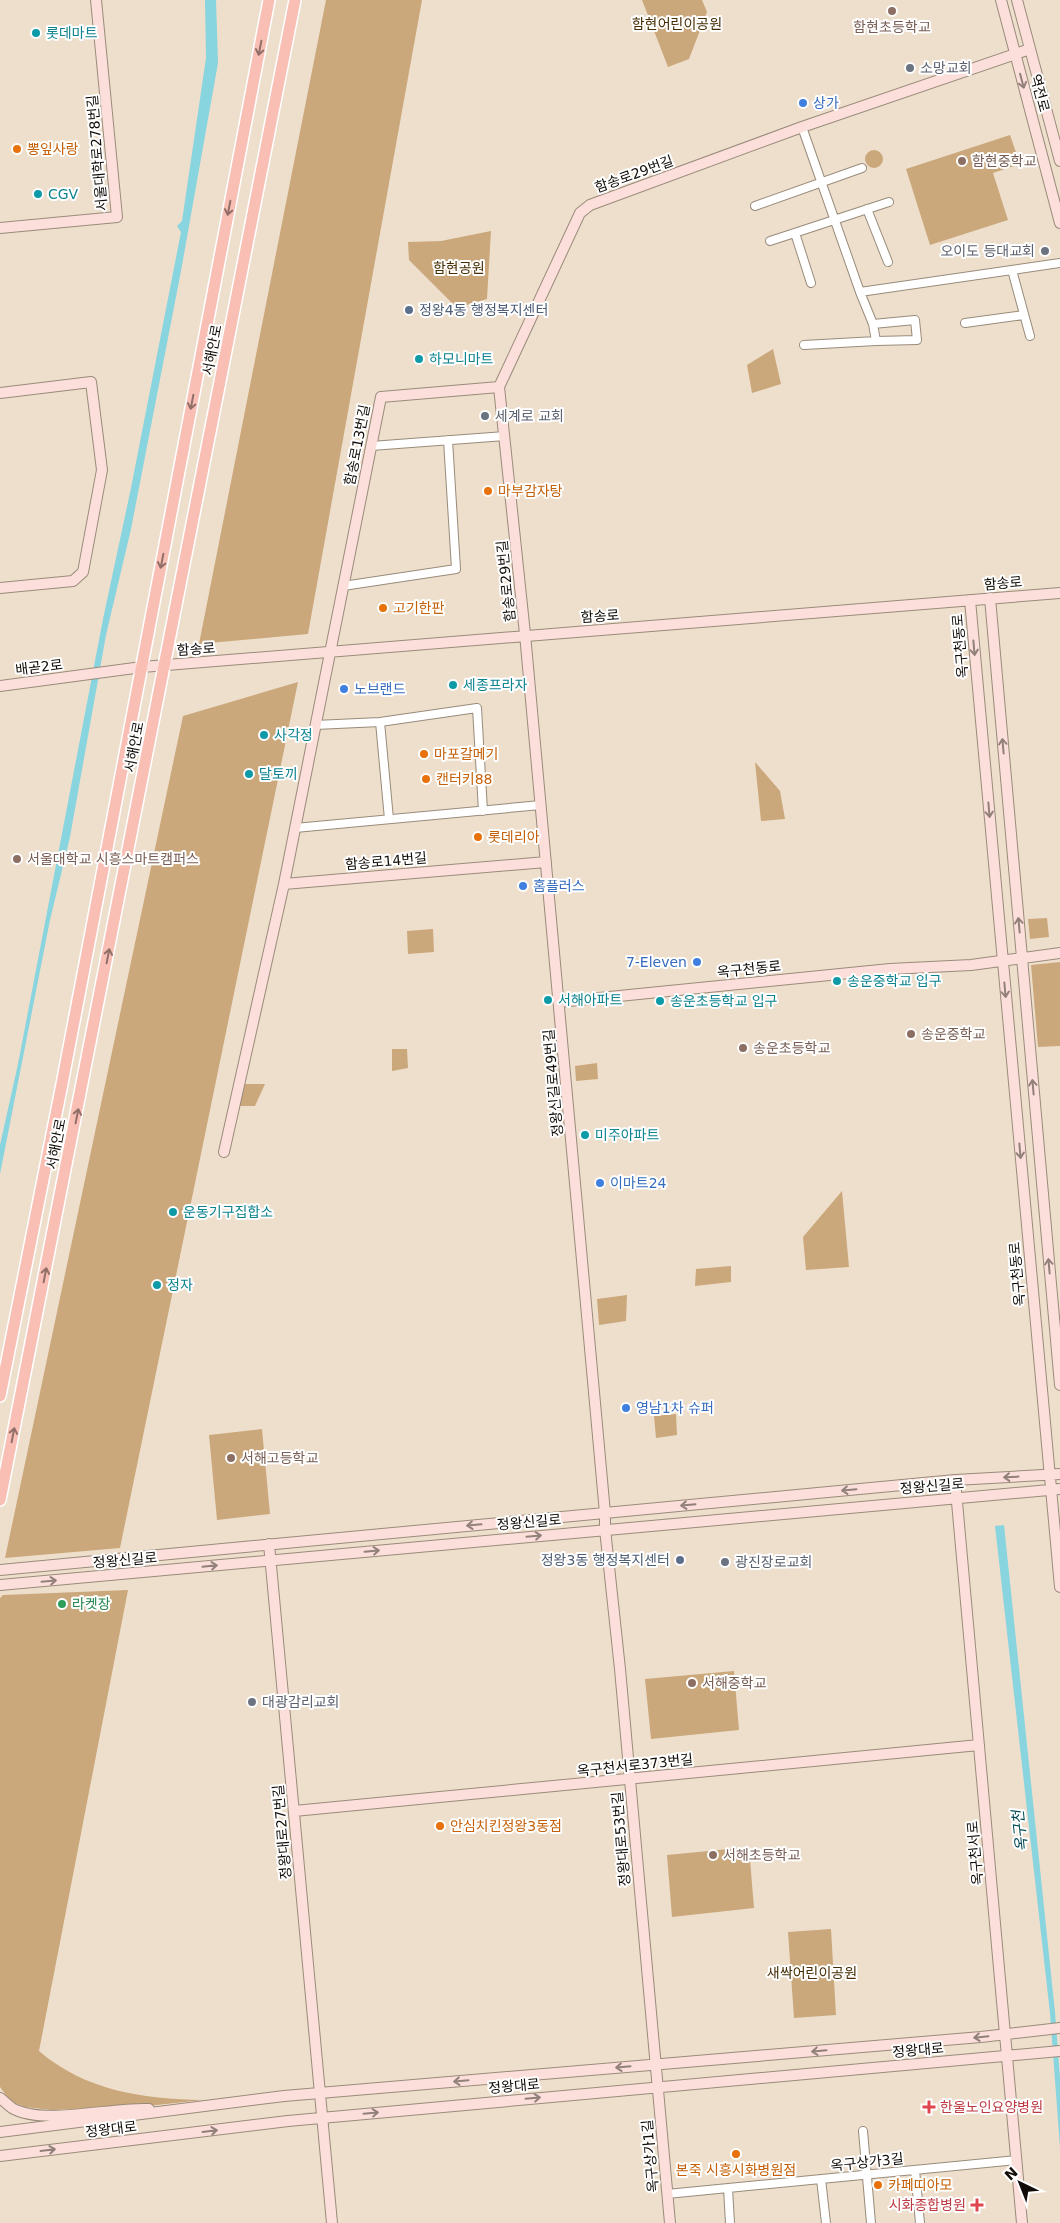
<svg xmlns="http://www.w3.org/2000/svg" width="1060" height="2223" viewBox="0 0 1060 2223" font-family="'DejaVu Sans','Noto Sans KR',sans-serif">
	<rect width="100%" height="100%" fill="#eedfcd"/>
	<path fill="#cba87b" d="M326,0h96l-114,634 -109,10z
		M642,0h60l5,12 -18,47 -21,8z
		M1010,135l10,29 -27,9 15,47 -78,25 -24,-76z
		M865 159a9 9 0 1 1 18 0a9 9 0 1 1-18 0Z
		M491,231l-4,68 -30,9 -48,-48 -1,-18 33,-1z
		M773,349l8,35 -29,9 -5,-28z
		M298,682l-178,866 -115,10 178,-842z
		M755,762l25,29 5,28 -24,2z
		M1047,918l2,19 -19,2 -2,-20z
		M433,929l1,23 -26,2 -1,-23z
		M1060,962v84l-22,1 -7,-82z
		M392,1049h15l1,19 -16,3z
		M597,1063l1,16 -22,2 -1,-15z
		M243,1084h22l-10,22h-17z
		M842,1191l7,76 -43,3 -3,-33z
		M731,1266v16l-36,4 1,-17z
		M627,1295l-1,26 -27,4 -2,-26z
		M676,1414l1,21 -21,3 -2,-22z
		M262,1429l8,85 -53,6 -8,-85z
		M128,1590l-89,461c47,40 104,48 164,49l-46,5 -105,5 -27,-3 -15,-6 -10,-14v-489l3,-3z
		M734,1671l5,59 -88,9 -6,-60z
		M749,1847l5,61 -82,9 -5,-62z
		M831,1929l5,86 -42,3 -6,-86z"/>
	<path fill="#88d4df" d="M205,0h11l2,63 -37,208 -50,258 -25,106 -36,202 -20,83 -50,254v-29l18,-81 85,-445 28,-131 50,-256 -4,-6 5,-5 24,-163z
		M1004,1525l51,487 5,66v69l-10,-134 -55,-487z"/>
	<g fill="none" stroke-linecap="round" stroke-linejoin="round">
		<defs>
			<path id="street" d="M802,127l58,165 200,-29
				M755,206l107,-38
				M867,209l21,53
				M795,233l16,50
				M770,241l119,-39
				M1012,270l18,66
				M860,292l13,32 42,-4 2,20 -41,1 -3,-17
				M965,323l59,-8
				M804,345l72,-4
				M371,446l134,-10
				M343,586l113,-17 -8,-129
				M380,722l9,97
				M315,725l65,-3 97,-14 6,103
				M295,828l246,-23
				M863,2131l8,92
				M915,2170l5,53
				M821,2179l5,44
				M728,2188l2,35
				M667,2194l350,-34"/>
			<path id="secondary" d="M1001,0l59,223
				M1017,0l43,161
				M0,228l117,-11 -21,-217
				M499,387l-118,10 -97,487 262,-22
				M0,393l91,-11 11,88 -19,102 -10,9 -73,7
				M990,598l70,787
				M970,600l90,987
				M0,686l142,-19 918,-74
				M559,1002l331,-33 81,-4 89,-12
				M224,1152l60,-268
				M955,1480l67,743
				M269,1544l63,679
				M0,1570l955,-90 105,-6
				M0,1585l1060,-96
				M294,1811l685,-66
				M0,2098c4,3 8,7 12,10 31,18 100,-1 137,1
				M0,2132l284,-36 697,-59 79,-9
				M0,2156l288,-35 772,-70
				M670,2223l-50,-554 -15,-140v-16l-80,-879 -26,-247 81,-174 10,-8 212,-78 228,-78"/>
			<path id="primary" d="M0,1396l62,-312 207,-1084
				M0,1500l295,-1500"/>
		</defs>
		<use href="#street" stroke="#998b7a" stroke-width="10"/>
		<use href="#secondary" stroke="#998b7a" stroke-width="12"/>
		<use href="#primary" stroke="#fff" stroke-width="14"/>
		<use href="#street" stroke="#fff" stroke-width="8"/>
		<use href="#secondary" stroke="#fcdfda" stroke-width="10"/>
		<use href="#primary" stroke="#f9bfb5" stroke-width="11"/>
	</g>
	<defs><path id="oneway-shaft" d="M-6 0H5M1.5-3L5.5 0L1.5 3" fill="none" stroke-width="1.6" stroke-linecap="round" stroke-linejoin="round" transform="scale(1.25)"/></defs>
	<g stroke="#916e67">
		<use href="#oneway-shaft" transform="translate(260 48) rotate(101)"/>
		<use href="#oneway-shaft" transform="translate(229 208) rotate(101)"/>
		<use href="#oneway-shaft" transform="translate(192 402) rotate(101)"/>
		<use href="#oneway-shaft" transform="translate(162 561) rotate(101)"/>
		<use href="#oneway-shaft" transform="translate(108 956) rotate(-79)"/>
		<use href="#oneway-shaft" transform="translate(77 1116) rotate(-79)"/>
		<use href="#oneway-shaft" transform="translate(45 1275) rotate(-79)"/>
		<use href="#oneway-shaft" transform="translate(13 1435) rotate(-79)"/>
	</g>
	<g stroke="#92807b">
		<use href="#oneway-shaft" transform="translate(1022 81) rotate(75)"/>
		<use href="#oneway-shaft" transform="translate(974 648) rotate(85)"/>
		<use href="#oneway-shaft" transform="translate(1003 746) rotate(-95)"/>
		<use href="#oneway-shaft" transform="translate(989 810) rotate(85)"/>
		<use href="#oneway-shaft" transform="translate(1019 925) rotate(-95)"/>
		<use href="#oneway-shaft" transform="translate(1005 990) rotate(85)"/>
		<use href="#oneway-shaft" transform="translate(1033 1087) rotate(-95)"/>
		<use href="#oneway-shaft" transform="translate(1020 1151) rotate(85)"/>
		<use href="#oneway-shaft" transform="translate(1049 1266) rotate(-95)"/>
		<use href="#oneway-shaft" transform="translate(1011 1477) rotate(177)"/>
		<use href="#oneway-shaft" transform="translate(849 1490) rotate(175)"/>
		<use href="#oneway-shaft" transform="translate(688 1505) rotate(175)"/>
		<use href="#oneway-shaft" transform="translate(474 1525) rotate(175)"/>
		<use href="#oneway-shaft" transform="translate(534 1536) rotate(-5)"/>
		<use href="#oneway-shaft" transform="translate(372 1551) rotate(-5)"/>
		<use href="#oneway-shaft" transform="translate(210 1566) rotate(-6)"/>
		<use href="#oneway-shaft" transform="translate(49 1581) rotate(-5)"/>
		<use href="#oneway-shaft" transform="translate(981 2037) rotate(174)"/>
		<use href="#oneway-shaft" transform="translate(819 2051) rotate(175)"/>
		<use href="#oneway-shaft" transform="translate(623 2067) rotate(175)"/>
		<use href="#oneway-shaft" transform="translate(461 2081) rotate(175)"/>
		<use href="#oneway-shaft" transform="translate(533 2098) rotate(-5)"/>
		<use href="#oneway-shaft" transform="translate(371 2113) rotate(-5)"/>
		<use href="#oneway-shaft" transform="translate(210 2131) rotate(-7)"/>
		<use href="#oneway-shaft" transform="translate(48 2150) rotate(-7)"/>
	</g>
	<g fill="#8d6e63" stroke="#fff" stroke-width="2">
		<circle cx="892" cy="11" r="5"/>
		<circle cx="962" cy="161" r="5"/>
		<circle cx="17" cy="859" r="5"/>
		<circle cx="911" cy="1034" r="5"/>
		<circle cx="743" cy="1048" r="5"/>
		<circle cx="231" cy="1458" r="5"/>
		<circle cx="692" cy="1683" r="5"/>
		<circle cx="713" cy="1855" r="5"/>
	</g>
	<g fill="#0f9aa8" stroke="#fff" stroke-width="2">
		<circle cx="36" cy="33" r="5"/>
		<circle cx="38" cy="194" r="5"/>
		<circle cx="419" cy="359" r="5"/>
		<circle cx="453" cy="685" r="5"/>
		<circle cx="264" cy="735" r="5"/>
		<circle cx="249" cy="774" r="5"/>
		<circle cx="837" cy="981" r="5"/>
		<circle cx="548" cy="1000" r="5"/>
		<circle cx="660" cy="1001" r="5"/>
		<circle cx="585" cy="1135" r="5"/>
		<circle cx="173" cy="1212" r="5"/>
		<circle cx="157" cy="1285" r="5"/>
	</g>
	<g fill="#6b7280" stroke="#fff" stroke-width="2">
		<circle cx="910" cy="68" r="5"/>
		<circle cx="1045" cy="251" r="5"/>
		<circle cx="485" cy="416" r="5"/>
		<circle cx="725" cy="1562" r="5"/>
		<circle cx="252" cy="1702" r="5"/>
	</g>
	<g fill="#3f7fe0" stroke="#fff" stroke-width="2">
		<circle cx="803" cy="103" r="5"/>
		<circle cx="344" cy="689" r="5"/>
		<circle cx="523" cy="886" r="5"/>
		<circle cx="697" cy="962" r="5"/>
		<circle cx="600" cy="1183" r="5"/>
		<circle cx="626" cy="1408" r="5"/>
	</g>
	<g fill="#e8710a" stroke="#fff" stroke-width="2">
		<circle cx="17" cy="149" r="5"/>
		<circle cx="488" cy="491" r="5"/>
		<circle cx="383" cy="608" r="5"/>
		<circle cx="424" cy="754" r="5"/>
		<circle cx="426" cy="779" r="5"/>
		<circle cx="478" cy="837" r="5"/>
		<circle cx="440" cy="1826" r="5"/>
		<circle cx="736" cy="2154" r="5"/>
		<circle cx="878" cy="2185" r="5"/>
	</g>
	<g fill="#5c6f8a" stroke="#fff" stroke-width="2">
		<circle cx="409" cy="310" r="5"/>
		<circle cx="680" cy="1560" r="5"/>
	</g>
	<circle fill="#2e9e5b" stroke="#fff" stroke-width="2" cx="62" cy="1604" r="5"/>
	<g fill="#e0444e" stroke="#fff" stroke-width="2">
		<path d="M926.5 2099.5h5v5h5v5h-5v5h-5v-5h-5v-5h5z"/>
		<path d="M974.5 2197.5h5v5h5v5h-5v5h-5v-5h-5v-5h5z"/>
	</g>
	<g text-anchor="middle" stroke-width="4" stroke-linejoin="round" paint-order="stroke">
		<g font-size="14" fill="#472e05" stroke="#fff">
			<text x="677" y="29">함현어린이공원</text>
			<text x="459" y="273">함현공원</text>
			<text x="812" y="1978">새싹어린이공원</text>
		</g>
		<g font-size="14" fill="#785e54" stroke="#fff" text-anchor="start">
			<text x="892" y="32" text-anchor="middle">함현초등학교</text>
			<text x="972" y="166">함현중학교</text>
			<text x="27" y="864">서울대학교 시흥스마트캠퍼스</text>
			<text x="921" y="1039">송운중학교</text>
			<text x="753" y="1053">송운초등학교</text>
			<text x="241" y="1463">서해고등학교</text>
			<text x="702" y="1688">서해중학교</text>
			<text x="723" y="1860">서해초등학교</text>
		</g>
		<g font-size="14" fill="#0d838f" stroke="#fff" text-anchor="start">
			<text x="46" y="38">롯데마트</text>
			<text x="48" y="199">CGV</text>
			<text x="429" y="364">하모니마트</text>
			<text x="463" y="690">세종프라자</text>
			<text x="274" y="740">사각정</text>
			<text x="259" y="779">달토끼</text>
			<text x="847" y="986">송운중학교 입구</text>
			<text x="558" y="1005">서해아파트</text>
			<text x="670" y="1006">송운초등학교 입구</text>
			<text x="595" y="1140">미주아파트</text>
			<text x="183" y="1217">운동기구집합소</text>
			<text x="167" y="1290">정자</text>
		</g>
		<g font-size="14" fill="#5b616d" stroke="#fff" text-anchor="start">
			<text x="920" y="73">소망교회</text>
			<text x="1035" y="256" text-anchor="end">오이도 등대교회</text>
			<text x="495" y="421">세계로 교회</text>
			<text x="735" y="1567">광진장로교회</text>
			<text x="262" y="1707">대광감리교회</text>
		</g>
		<g font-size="14" fill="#110c07" stroke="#fff">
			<text transform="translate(1040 93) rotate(75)" y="5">역전로</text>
			<text transform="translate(97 153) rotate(-95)" y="5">서울대학로278번길</text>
			<text transform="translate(634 174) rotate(-20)" y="5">함송로29번길</text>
			<text transform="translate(212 350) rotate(-79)" y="5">서해안로</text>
			<text transform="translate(357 445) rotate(-79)" y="5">함송로13번길</text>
			<text transform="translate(506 581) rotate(-96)" y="5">함송로29번길</text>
			<text transform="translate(1003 583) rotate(-5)" y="5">함송로</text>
			<text transform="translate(600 616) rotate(-4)" y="5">함송로</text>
			<text transform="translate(960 646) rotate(-95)" y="5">옥구천동로</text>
			<text transform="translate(196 649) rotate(-4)" y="5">함송로</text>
			<text transform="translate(39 667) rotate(-7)" y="5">배곧2로</text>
			<text transform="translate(134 747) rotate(-79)" y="5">서해안로</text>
			<text transform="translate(386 861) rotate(-5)" y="5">함송로14번길</text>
			<text transform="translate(749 969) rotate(-6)" y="5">옥구천동로</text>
			<text transform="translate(553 1083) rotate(-95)" y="5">정왕신길로49번길</text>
			<text transform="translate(56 1144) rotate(-79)" y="5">서해안로</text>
			<text transform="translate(1017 1274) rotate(-95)" y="5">옥구천동로</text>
			<text transform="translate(932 1486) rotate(-5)" y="5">정왕신길로</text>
			<text transform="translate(529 1522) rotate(-5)" y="5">정왕신길로</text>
			<text transform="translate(125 1560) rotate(-5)" y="5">정왕신길로</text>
			<text transform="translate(635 1765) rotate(-6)" y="5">옥구천서로373번길</text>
			<text transform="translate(282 1832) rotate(-95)" y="5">정왕대로27번길</text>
			<text transform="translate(621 1839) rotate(-95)" y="5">정왕대로53번길</text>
			<text transform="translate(975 1853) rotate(-95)" y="5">옥구천서로</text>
			<text transform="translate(918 2050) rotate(-5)" y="5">정왕대로</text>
			<text transform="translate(514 2086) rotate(-5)" y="5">정왕대로</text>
			<text transform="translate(111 2129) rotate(-7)" y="5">정왕대로</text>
			<text transform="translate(650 2156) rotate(-95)" y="5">옥구상가1길</text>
			<text transform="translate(867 2162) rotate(-6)" y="5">옥구상가3길</text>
		</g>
		<g font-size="14" fill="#366cbe" stroke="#fff" text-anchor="start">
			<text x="813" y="108">상가</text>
			<text x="354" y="694">노브랜드</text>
			<text x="533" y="891">홈플러스</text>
			<text x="687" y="967" text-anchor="end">7-Eleven</text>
			<text x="610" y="1188">이마트24</text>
			<text x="636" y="1413">영남1차 슈퍼</text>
		</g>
		<g font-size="14" fill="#c56008" stroke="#fff" text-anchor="start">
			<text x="27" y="154">뽕잎사랑</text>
			<text x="498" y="496">마부감자탕</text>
			<text x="393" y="613">고기한판</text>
			<text x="434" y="759">마포갈메기</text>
			<text x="436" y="784">캔터키88</text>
			<text x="488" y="842">롯데리아</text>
			<text x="450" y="1831">안심치킨정왕3동점</text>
			<text x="736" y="2175" text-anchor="middle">본죽 시흥시화병원점</text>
			<text x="888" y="2190">카페띠아모</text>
		</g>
		<g font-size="14" fill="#4e5e75" stroke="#fff" text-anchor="start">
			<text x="419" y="315">정왕4동 행정복지센터</text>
			<text x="670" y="1565" text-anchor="end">정왕3동 행정복지센터</text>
		</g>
		<g font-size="14" fill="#27864d" stroke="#fff" text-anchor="start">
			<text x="72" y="1609">라켓장</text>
		</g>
		<g font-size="14" fill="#be3a42" stroke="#fff" text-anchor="start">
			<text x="940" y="2112">한울노인요양병원</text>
			<text x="966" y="2210" text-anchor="end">시화종합병원</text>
		</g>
		<g font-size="15" font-style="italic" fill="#004952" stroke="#fff">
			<text transform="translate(1020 1831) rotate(-96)" y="5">옥구천</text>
		</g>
	</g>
	<g transform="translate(1020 2183) rotate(317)" stroke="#ffffff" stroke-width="4" paint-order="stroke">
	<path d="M0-4L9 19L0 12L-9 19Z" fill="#110c07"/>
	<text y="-8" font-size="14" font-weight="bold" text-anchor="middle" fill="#110c07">N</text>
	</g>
</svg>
